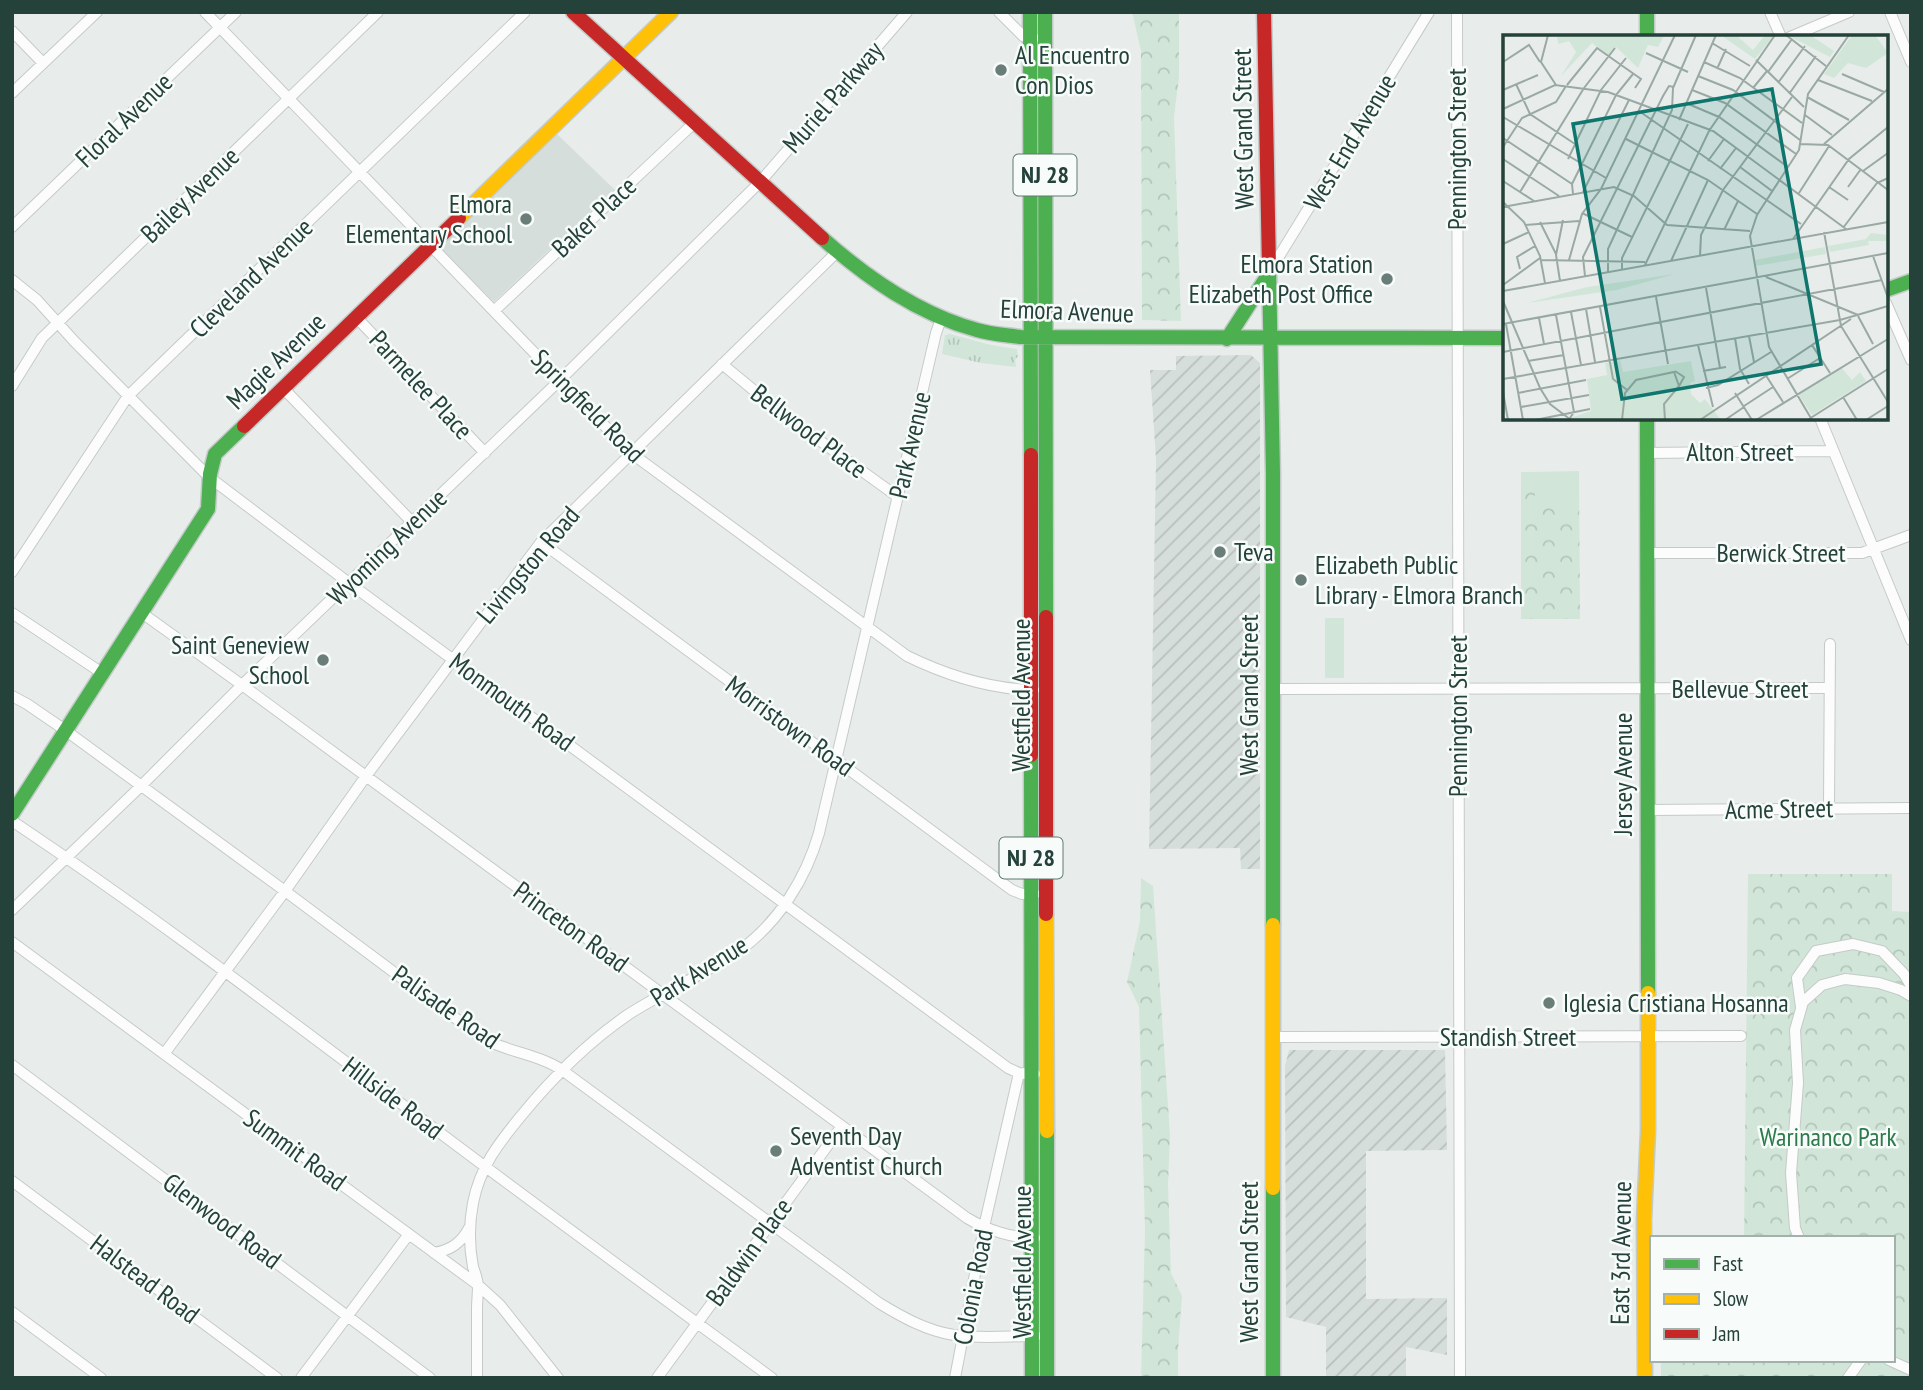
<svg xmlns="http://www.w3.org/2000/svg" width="1923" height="1390" viewBox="0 0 1923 1390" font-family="'PT Sans Narrow',sans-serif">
	<defs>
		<pattern id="industrial-furrows" width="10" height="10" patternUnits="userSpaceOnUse" patternTransform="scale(1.75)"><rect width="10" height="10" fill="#d6dedb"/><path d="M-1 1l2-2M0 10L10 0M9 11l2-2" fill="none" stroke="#b8c0bd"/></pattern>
		<pattern id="grass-tufts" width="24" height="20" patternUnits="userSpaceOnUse" patternTransform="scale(1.75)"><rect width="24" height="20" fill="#d1e6d8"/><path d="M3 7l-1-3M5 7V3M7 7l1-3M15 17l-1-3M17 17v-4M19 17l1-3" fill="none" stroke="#b3c6ba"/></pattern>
		<pattern id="forest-crowns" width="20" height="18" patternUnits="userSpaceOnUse" patternTransform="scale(1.75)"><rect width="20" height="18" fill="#d1e6d8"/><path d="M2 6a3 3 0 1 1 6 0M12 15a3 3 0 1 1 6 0" fill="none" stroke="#b3c6ba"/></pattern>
	</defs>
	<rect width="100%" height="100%" fill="#e8edeb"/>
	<path fill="#d6dedb" d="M557,134l57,55 -120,113 -54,-54z"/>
	<path fill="url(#industrial-furrows)" d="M1251,355l9,8v506h-19l-1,-21 -91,1 7,-389 -6,-90h26v-14z
		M1289,1050h156l2,100 -81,1v148l81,-1v57l-41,-8v29l-80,2v-51l-40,-10 -1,-251z"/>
	<path fill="url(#grass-tufts)" d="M945,335l5,-1 41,11 26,4 1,7 -3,4 1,7 -35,-4 -39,-9z"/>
	<path fill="url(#forest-crowns)" d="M1132,12h47v65l-5,40 7,204 -39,-1 -1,-269z
		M1579,471l1,148h-59v-147z
		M1748,874h144v37l19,1v466h-250v-18h232v-122h-149z
		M1141,878l12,8 17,249 -2,49 3,89 11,23 -4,54v28h-37l4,-147 -6,-224 -12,-25 13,-61z"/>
	<path fill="#d1e6d8" d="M1534,476h45v23h-44z
		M1325,618h19v60h-19z"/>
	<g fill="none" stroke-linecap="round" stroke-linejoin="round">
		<defs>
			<path id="street" d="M205,12l426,441 276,203c41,20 82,33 127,34
				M999,12l24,24 11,2
				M1457,12l3,1366
				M1770,12l11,25
				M1890,12l21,50
				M12,31l31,32
				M1790,37l59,-25
				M12,93l85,-81
				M12,227l224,-215
				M1270,271l159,-259
				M12,280l25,20 37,41 135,136 140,106 659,485 11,5 16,1
				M1886,303l25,57
				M494,311l200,-188
				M356,317l129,136
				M722,364l58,48 118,85
				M12,386l30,-48 336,-326
				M283,388l129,134
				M1820,418l91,222
				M1647,453l186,-2
				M541,542l471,348 10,4h13
				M1647,553h215l49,-18
				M12,572l116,-176 397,-384
				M12,613l90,60
				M142,613l100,72 725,533c20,12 45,20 68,20
				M1273,689l556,-1
				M12,696l15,8 38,26 220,161 197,147c25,14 56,16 80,32l317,233c23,14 48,28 75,32 26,4 55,1 82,1
				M1829,808l1,-164
				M1648,810l263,-2
				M12,821c141,94 275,197 411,299 115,87 232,172 349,258
				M12,910l129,-124 101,-101 318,-305 200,-198 147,-170
				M12,942l466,343 22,20 58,73
				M1801,1007l-4,-29 19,-27 37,-7 29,7 22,23 7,12
				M1274,1037l467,-1
				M164,1054l121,-163 81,-115 175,-234 297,-291
				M12,1065l418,313
				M12,1181l265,197
				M1799,1238l-4,-10 -4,-55 7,-90 -3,-53 8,-28 19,-17 23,-6 34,4 22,7 10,6
				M434,1253c17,-3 27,-10 35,-25
				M12,1312l89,66
				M1889,1360l22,10
				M301,1378l108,-144
				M477,1378c0,-23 0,-46 0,-69 0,-8 1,-15 1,-22 0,-7 -3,-14 -5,-20 -4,-21 -4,-43 0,-64 7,-36 25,-59 48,-87 31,-38 67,-74 108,-102 36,-23 76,-40 111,-64 39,-28 66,-72 79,-117l117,-500 5,-14
				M657,1378l185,-252
				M955,1378l29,-151 35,-154
				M1848,1378l13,-18"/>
			<path id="fast" d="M1030,12l1,443
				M1045,12l1,605
				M1647,12v25
				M822,238c45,40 96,76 155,92 13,4 29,5 43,7l485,1
				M1269,268l4,206v451
				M1886,290l25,-9
				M1227,339l43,-67
				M1647,418l1,575
				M1031,755l1,623
				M12,814l196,-305 2,-35 5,-20 29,-28
				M1047,1131v247
				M1273,1188v190"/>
			<path id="slow" d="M459,218l212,-206
				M1046,914l1,217
				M1273,925v263
				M1645,1378l-1,-158 4,-89v-138"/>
			<path id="jam" d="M573,12l249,226
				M1264,12l5,256
				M244,426l215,-208
				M1031,455v300
				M1046,617v297"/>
		</defs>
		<use href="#street" stroke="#c5cac8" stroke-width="12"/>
		<use href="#fast" stroke="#c3cbc8" stroke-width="17"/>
		<use href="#slow" stroke="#c3cbc8" stroke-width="17"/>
		<use href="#jam" stroke="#c3cbc8" stroke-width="17"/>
		<use href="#street" stroke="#fcfcfc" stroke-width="10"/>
		<use href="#fast" stroke="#4caf50" stroke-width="14"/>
		<use href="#slow" stroke="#ffc107" stroke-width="14"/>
		<use href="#jam" stroke="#c62828" stroke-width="14"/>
	</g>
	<g fill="#697e78" stroke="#f7fbf9" stroke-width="2.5">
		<circle cx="1001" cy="70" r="7"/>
		<circle cx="526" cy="219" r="7"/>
		<circle cx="1387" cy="279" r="7"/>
		<circle cx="1220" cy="552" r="7"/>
		<circle cx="1301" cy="580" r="7"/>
		<circle cx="323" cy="660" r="7"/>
		<circle cx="1549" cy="1003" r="7"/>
		<circle cx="776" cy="1151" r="7"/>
	</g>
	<g text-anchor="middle" stroke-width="5" stroke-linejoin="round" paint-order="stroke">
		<g fill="#f7fbf9" stroke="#637a73" stroke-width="2">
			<rect x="1013.5" y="154.5" width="63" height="41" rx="5"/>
			<rect x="999.5" y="837.5" width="63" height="41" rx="5"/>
		</g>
		<g font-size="24" font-weight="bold" fill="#24423a">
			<text x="1045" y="183">NJ 28</text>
			<text x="1031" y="866">NJ 28</text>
		</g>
		<g font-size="26" fill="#24423a" stroke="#f7fbf9" text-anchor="start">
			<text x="1015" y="64">Al Encuentro<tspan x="1015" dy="30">Con Dios</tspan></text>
			<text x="512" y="213" text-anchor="end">Elmora<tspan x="512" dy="30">Elementary School</tspan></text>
			<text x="1373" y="273" text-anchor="end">Elmora Station<tspan x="1373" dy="30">Elizabeth Post Office</tspan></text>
			<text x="1234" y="561">Teva</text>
			<text x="1315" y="574">Elizabeth Public<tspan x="1315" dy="30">Library - Elmora Branch</tspan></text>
			<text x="309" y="654" text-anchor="end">Saint Geneview<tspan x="309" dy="30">School</tspan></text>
			<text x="1563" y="1012">Iglesia Cristiana Hosanna</text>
			<text x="790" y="1145">Seventh Day<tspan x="790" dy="30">Adventist Church</tspan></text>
		</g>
		<g font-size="26" fill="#24423a" stroke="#f7fbf9">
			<text transform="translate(833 97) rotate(-49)" y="9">Muriel Parkway</text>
			<text transform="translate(124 120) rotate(-44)" y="9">Floral Avenue</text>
			<text transform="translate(1243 129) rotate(-91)" y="9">West Grand Street</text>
			<text transform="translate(1350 142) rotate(-59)" y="9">West End Avenue</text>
			<text transform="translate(1457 149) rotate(-90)" y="9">Pennington Street</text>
			<text transform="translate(190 195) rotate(-44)" y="9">Bailey Avenue</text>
			<text transform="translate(594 217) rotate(-43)" y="9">Baker Place</text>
			<text transform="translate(251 278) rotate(-44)" y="9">Cleveland Avenue</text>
			<text transform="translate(1067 311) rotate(2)" y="9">Elmora Avenue</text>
			<text transform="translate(276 361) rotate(-44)" y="9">Magie Avenue</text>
			<text transform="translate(421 385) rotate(47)" y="9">Parmelee Place</text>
			<text transform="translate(588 406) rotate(45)" y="9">Springfield Road</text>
			<text transform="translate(809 431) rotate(37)" y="9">Bellwood Place</text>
			<text transform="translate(910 445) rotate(-77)" y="9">Park Avenue</text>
			<text x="1740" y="461">Alton Street</text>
			<text transform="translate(387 547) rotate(-44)" y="9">Wyoming Avenue</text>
			<text x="1781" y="562">Berwick Street</text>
			<text transform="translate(528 565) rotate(-50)" y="9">Livingston Road</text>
			<text x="1740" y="698">Bellevue Street</text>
			<text transform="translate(1021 695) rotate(-90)" y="9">Westfield Avenue</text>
			<text transform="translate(1249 695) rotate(-90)" y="9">West Grand Street</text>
			<text transform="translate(512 702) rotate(36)" y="9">Monmouth Road</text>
			<text transform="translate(1458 716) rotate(-90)" y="9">Pennington Street</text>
			<text transform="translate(790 726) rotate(36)" y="9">Morristown Road</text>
			<text transform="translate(1623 774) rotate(-90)" y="9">Jersey Avenue</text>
			<text transform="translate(1779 809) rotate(-1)" y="9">Acme Street</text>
			<text transform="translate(571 927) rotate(36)" y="9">Princeton Road</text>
			<text transform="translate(699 971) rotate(-32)" y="9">Park Avenue</text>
			<text transform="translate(446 1007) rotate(35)" y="9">Palisade Road</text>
			<text x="1508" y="1046">Standish Street</text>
			<text transform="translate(393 1098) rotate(37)" y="9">Hillside Road</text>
			<text transform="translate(295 1150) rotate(36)" y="9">Summit Road</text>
			<text transform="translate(222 1221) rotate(37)" y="9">Glenwood Road</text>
			<text transform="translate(749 1252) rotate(-54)" y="9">Baldwin Place</text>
			<text transform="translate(1621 1253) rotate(-89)" y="9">East 3rd Avenue</text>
			<text transform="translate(1022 1262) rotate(-90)" y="9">Westfield Avenue</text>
			<text transform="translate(1249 1262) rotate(-90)" y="9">West Grand Street</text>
			<text transform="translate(145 1279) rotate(37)" y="9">Halstead Road</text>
			<text transform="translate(973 1287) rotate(-79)" y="9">Colonia Road</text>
		</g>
		<g font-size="26" fill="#2d7a4b" stroke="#f7fbf9">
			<text x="1828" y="1146">Warinanco Park</text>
		</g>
	</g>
	<g transform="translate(1503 35)">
		<rect width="385" height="385" fill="#e8edeb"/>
		<path d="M338,332l11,13 8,-8 6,9 -54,34 -13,-20z" fill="#d1e6d8"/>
		<path d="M54,0h106l1,1 -6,11 -10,-2 -10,23 -22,-21 -7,9 -17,-13 -31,33 15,-24 -7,-11 -11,3zM233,0l17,15 12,-15h9l-19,24 -33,-23zM284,0h23l24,16 -4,6zM349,0h23l13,18 -22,15 -18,-5 -14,15 -10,-4zM368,198l17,2v6h-20l1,4 -39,7 -2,-6 38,-7zM322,212l1,7 -70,12 -1,-6zM172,239l-58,16 -90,13 60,-16zM117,325l3,12 68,-11 4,20 -5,2 1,11 9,9 5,-4 16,21h-157l27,-9 -4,-32 20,-4 -2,-12z" fill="#d1e6d8"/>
		<path d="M102,347l5,4 4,23 -8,7h-6l-6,-33zM176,361l16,15 -7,9 -18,-15z" fill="#d1e6d8"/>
		<path fill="none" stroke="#9aa9a4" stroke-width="2" d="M45,0l-7,27 15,23M283,0l40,31M209,8l38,23M143,18l42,19M253,25l48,47M0,27l26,-17 11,17M201,27l36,16 62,45M214,34l9,-20M265,37l24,-33M339,39l42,18M195,41l35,14 67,50M315,45l54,21M275,48l27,-37M13,49l14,30 45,30M64,50l30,-37 44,31 -6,9M250,53l14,-17M0,55l35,-15M189,55l33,13 71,51M286,59l27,-38M304,62l42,23M183,68l33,14 69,50M0,74l52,-24 53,7 105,39 133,98M136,76l162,113M302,80l27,20M0,82l103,61M176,85l37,-85M0,103l69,46M123,104l82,41 49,34M297,109l28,1 60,45M321,109l64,-55M0,112l19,-29 34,-16 10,-16M0,124l56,37M65,124l33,-69 25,-32M205,126l16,-22M237,132l32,24M217,134l16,-21M360,136l25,-18M0,146l31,20M326,152l19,13M345,152l13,-18M17,157l64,-104 31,-40M80,157l46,-92M296,158l30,-47M70,159l-1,-10 44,-89 17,-21M0,167l21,20 16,34 5,27M0,172l111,-20 20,9 33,29 83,6M79,178l50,24M37,187l16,32M22,190l54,-4M340,193l34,-45 11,-5M221,195l14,-29M321,197l17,94 47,76M290,204l56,-80 39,-32M0,209l26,-12M197,221l1,-21 22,-45 69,-93M370,221l15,42M38,225l104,2M66,225l13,-46 19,-25 74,-154M168,226l37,-81M142,230l64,-134 66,-96M17,234l-3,-12 18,-11M119,234v-11l66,-134M105,237v-23l64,-139 1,-22 23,-53M82,241l-2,-19 80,-161 6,-10 5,1M263,242l92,38M57,246l-4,-26 7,-35M0,250l37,-27M203,253l14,80M0,256l385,-69M153,262l12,67M0,266l37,87 10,16 21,16M97,272l13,72 14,11M83,274l9,53M68,277l10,53M53,280l18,97 -4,6M355,281l15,28M36,283l5,26M0,289l385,-71M3,289l17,96M246,301l5,26M232,303l5,31 9,15M195,310l15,62M309,310l18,28M0,317l379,-72M25,326l36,-6M172,336l9,6 -6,11M200,336l23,-4M262,339l18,28M0,344l337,-59 48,-14M284,344l33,-21M203,353l12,-3 53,-33M0,357l5,28M15,358l68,-13M232,358l17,27M340,362l14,23M241,371l29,-19M18,372l68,-12M306,384l79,-50M32,385l55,-11M119,385l3,-27 11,-13 38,-8 5,14 -15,18 1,16M197,385l151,-101M222,385l19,-13M253,385l132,-81M309,385l-43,-73 -19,-111 7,-21 42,-65 9,-56 41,-59M363,385l22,-14"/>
		<path fill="#0f766e" fill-opacity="0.15" stroke="#0f766e" stroke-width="3.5" d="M269,54l49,275 -199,35 -49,-275z"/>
		<rect width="385" height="385" fill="none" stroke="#24423a" stroke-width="3.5"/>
	</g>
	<rect width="1923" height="1390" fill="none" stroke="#24423a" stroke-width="28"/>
	<rect x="1650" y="1236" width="245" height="126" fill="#f7fbf9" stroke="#a3b1ad" stroke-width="2"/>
	<rect x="1664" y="1259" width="35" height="10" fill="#4caf50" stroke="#a3b1ad" stroke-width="2"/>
	<text x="1713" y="1271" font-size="21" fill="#24423a">Fast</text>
	<rect x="1664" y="1294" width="35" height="10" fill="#ffc107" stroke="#a3b1ad" stroke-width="2"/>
	<text x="1713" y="1306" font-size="21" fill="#24423a">Slow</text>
	<rect x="1664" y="1329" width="35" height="10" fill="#c62828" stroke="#a3b1ad" stroke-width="2"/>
	<text x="1713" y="1341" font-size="21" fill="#24423a">Jam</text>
</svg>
